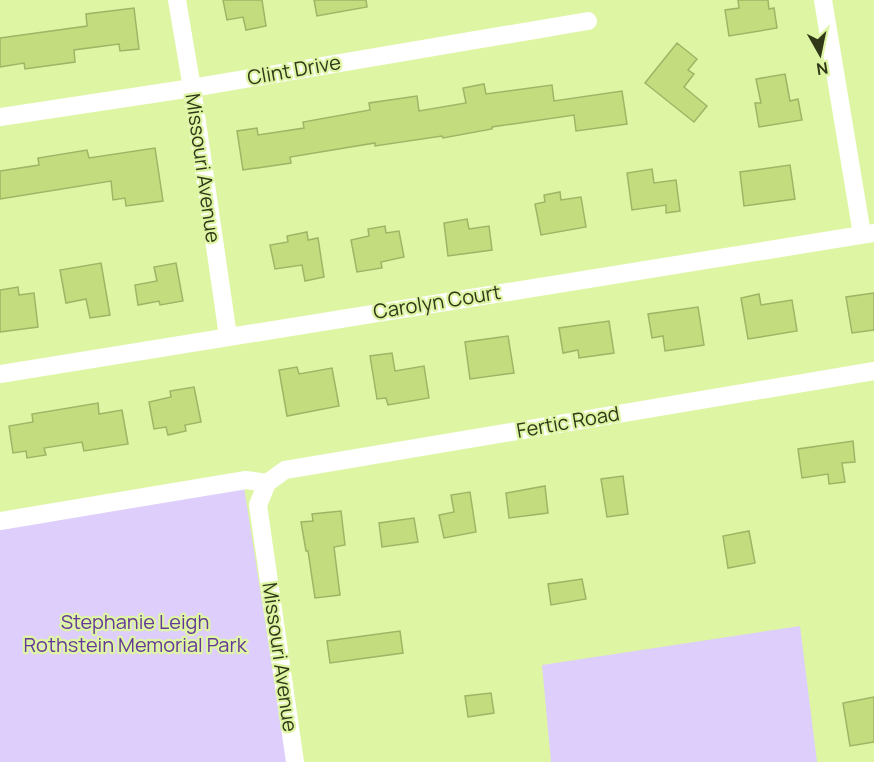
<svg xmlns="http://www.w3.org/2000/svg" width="874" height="762" viewBox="0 0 874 762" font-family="Manrope,sans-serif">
	<rect width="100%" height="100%" fill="#def5a4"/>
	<path fill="#decefb" d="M244,487l43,275h-287v-237z
		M800,626l17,136h-266l-9,-97z"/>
	<path fill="#c3dc7e" stroke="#a0b466" stroke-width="1.5" d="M223,0h39l4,26 -20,4 -3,-13 -16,3z
		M314,0h52l1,7 -50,9z
		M738,0h30l1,9 5,-1 3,20 -48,8 -4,-26 14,-2z
		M134,8l5,41 -19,2 -1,-7 -45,6 1,12 -50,7 -1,-6 -24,4v-29l87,-12 -1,-12z
		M677,43l20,16 -9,11 6,4 -10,13 23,19 -13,16 -49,-39z
		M785,74l5,27 8,-2 4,21 -43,7 -4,-24h6l-5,-24z
		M484,84l2,10 66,-9 2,16 68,-10 5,33 -51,7 -2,-16 -82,12v2l-49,9 -1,-2 -67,10v-3l-85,14 1,6 -48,7 -6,-39 20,-3 1,7 46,-7 -1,-6 67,-12 -1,-7 48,-7 2,15 47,-8 -3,-15z
		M155,148l8,53 -37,5 -1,-8 -12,2 -2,-19 -111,18v-28l39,-6 -1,-7 49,-8 2,8z
		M790,165l5,34 -51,7 -4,-34z
		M652,169l2,14 22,-3 4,31 -14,2v-8l-34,5 -5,-37z
		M560,192l1,8 20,-3 5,30 -45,8 -6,-31 10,-2 -1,-7z
		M467,219l2,10 20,-3 3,24 -44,6 -4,-33z
		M385,226l1,7 13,-2 5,26 -23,5 1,6 -25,4 -6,-32 18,-4 -1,-7z
		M307,232l1,8 10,-2 6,39 -19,4 -3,-16 -27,4 -5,-24 18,-3 -1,-6z
		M101,263l9,52 -20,3 -4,-19 -20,4 -6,-33z
		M176,263l7,38 -23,4 -1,-4 -21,4 -3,-20 22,-4 -3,-14z
		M18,287l1,8 15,-2 4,34 -38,5v-42z
		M874,293v37l-22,3 -6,-36z
		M759,294l2,11 31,-5 5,31 -49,8 -7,-41z
		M698,307l6,38 -39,6 -2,-15 -11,2 -4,-24z
		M609,321l5,32 -35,5 -1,-8 -15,3 -4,-25z
		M508,336l6,37 -44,6 -5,-37z
		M392,353l3,18 29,-5 5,32 -41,7 -2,-7 -9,1 -7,-43z
		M297,367l2,7 33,-6 7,38 -52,10 -8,-46z
		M194,387l7,35 -16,3 1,6 -18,4 -2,-8 -12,2 -5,-27 22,-5 -1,-6z
		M98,403l1,11 23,-4 6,34 -44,7 -2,-9 -38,6 2,7 -19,3 -1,-7 -13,2 -4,-27 24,-4 -1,-8z
		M853,441l2,21 -13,1 3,19 -16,2 -1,-10 -26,4 -4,-29z
		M623,476l5,38 -21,3 -6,-38z
		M545,486l3,27 -39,5 -3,-25z
		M470,492l6,40 -32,6 -5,-23 15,-3 -3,-17z
		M341,511l4,34 -11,2 6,48 -25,3 -7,-47h-2l-5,-29 12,-1 -1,-7z
		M414,518l4,24 -36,5 -3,-24z
		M749,531l6,32 -27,5 -5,-32z
		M582,579l4,20 -35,6 -3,-21z
		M400,631l3,22 -73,10 -3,-22z
		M491,693l3,20 -26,4 -3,-21z
		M874,697v45l-24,4 -7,-43z"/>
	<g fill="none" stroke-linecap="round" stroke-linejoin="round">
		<path stroke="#fff" stroke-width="18" d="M177,0l15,88 36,248
			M823,0l39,234
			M0,117l192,-29 396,-67
			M0,374l874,-141
			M267,483l18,-13 589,-99
			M267,483l-9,22 37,257
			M0,521l246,-41 21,3"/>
	</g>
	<g text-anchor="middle" stroke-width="4.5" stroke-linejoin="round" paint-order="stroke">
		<g font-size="20" fill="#303818" stroke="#def5a4">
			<text transform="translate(294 70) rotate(-10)" y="7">Clint Drive</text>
			<text transform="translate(203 168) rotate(82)" y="7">Missouri Avenue</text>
			<text transform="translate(437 302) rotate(-9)" y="7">Carolyn Court</text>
			<text transform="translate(568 422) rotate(-10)" y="7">Fertic Road</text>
			<text transform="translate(280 657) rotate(82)" y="7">Missouri Avenue</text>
		</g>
		<g font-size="20" fill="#643899" stroke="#def5a4">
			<text x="135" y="629">Stephanie Leigh<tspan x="135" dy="23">Rothstein Memorial Park</tspan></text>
		</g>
	</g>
	<g transform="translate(820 54) rotate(171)" stroke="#def5a4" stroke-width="4.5" paint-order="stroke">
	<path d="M0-4.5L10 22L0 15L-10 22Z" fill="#303818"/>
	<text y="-9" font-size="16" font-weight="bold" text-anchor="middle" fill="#303818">N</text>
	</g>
</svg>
